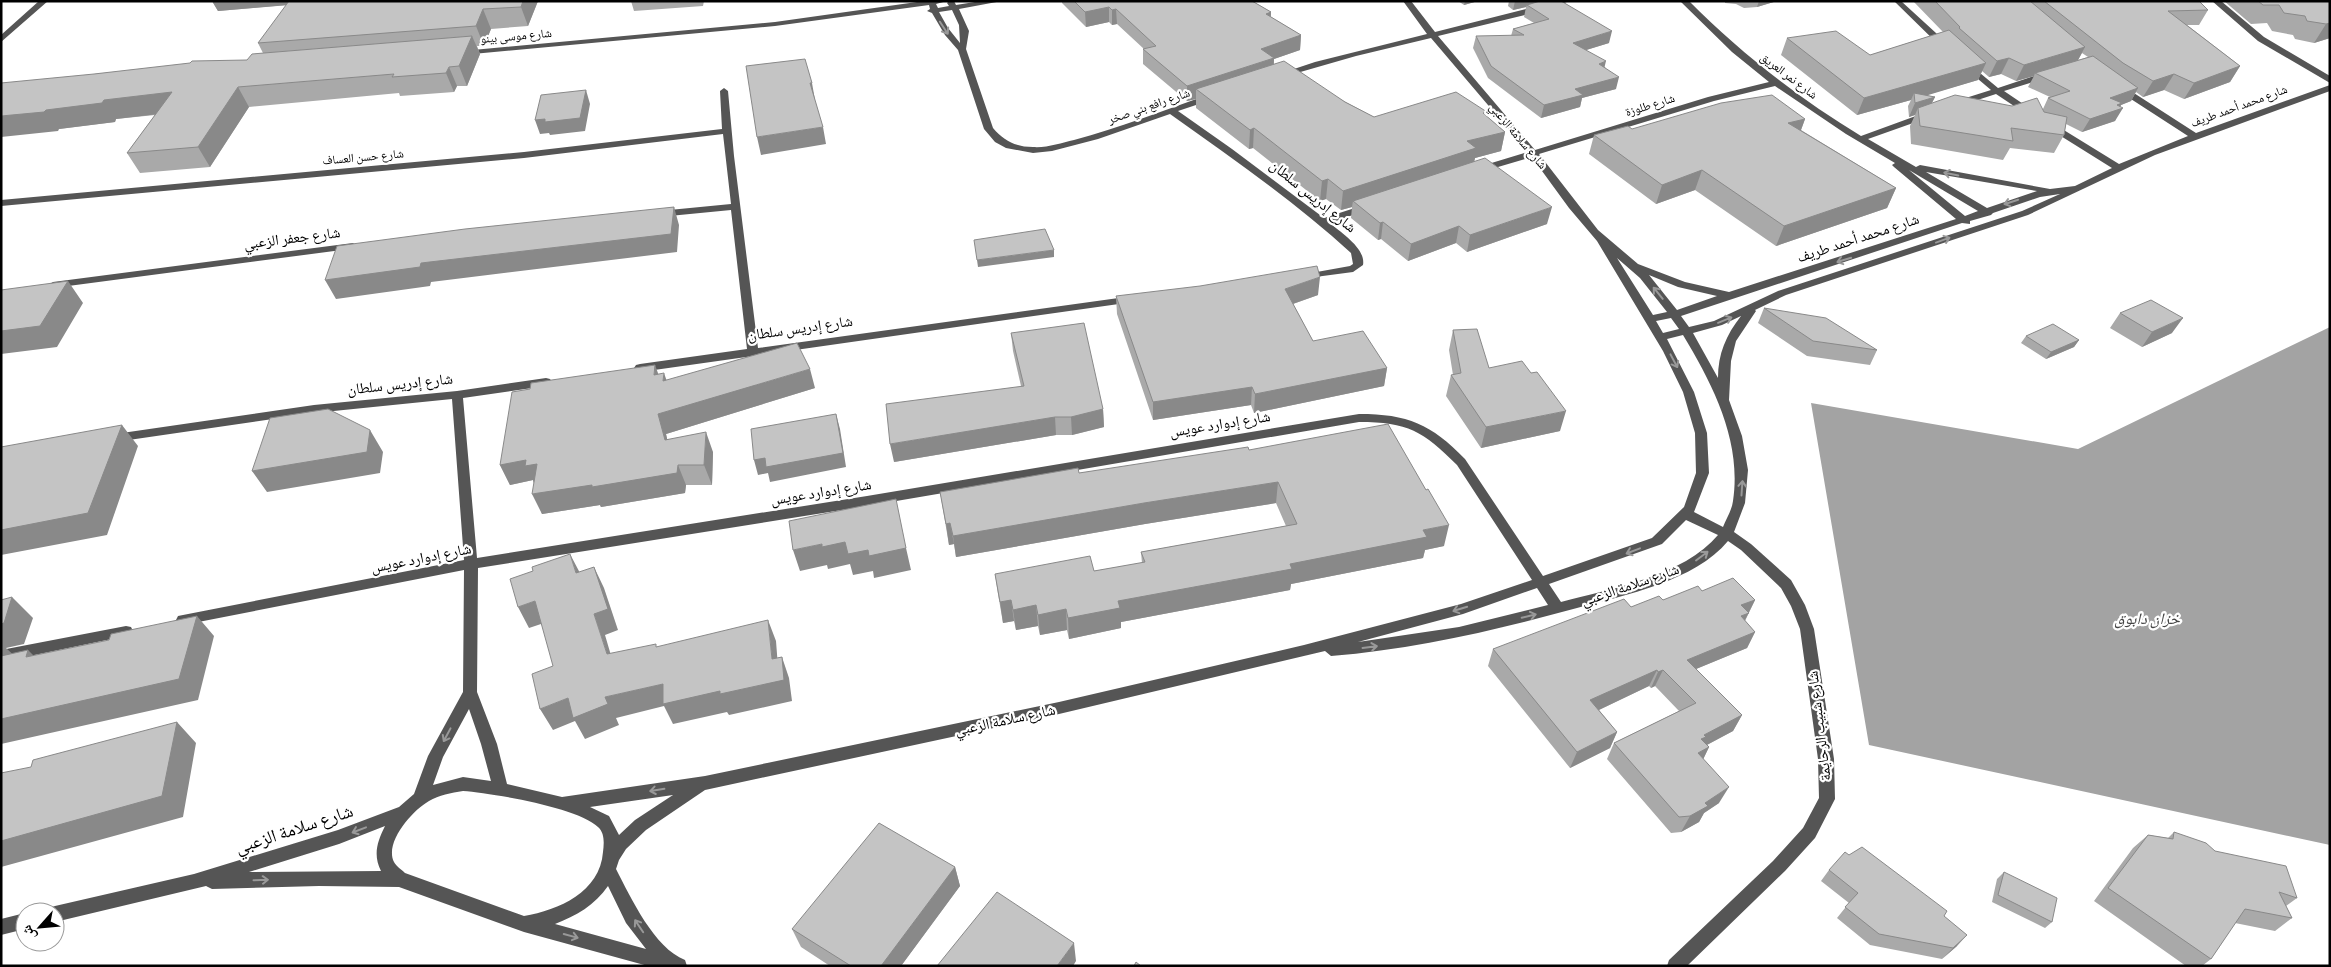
<svg xmlns="http://www.w3.org/2000/svg" width="2331" height="967" viewBox="0 0 2331 967" font-family="Manrope,'Noto Naskh Arabic',sans-serif">
	<rect width="100%" height="100%" fill="#fff"/>
	<path fill="#a3a3a3" d="M2330,327v518l-461,-100 -58,-342 267,46z"/>
	<g fill="none" stroke-linecap="round" stroke-linejoin="round">
		<path fill="#555" fill-rule="evenodd" d="M39,1h9l-47,41v-7z
			M924,1h23l-11,3 2,4 11,-2 -2,-3 2,-2h5l2,4 25,-4h21l-43,8 10,22 -3,18 27,79c11,13 23,19 40,19 14,1 28,-4 41,-7 45,-12 90,-30 134,-45h6v4l-36,12 54,38 92,69 40,-13h6v4l-40,14c11,10 36,25 33,42l-10,7 -53,7v-4l50,-9 3,-2 -2,-11c-56,-51 -119,-95 -181,-139l-72,25 -46,12 -19,2 -27,-5 -11,-6 -11,-13 -26,-79 -13,-15 -13,-22 -5,-2 3,-2 -1,-4 -154,21 -313,29 -4,-2 4,-2 313,-29zM952,10l7,15 1,18 -12,-15 -9,-16z
			M1403,1h8l24,31 122,-31h13l-37,12 -95,23 97,114 173,-53 61,-15 -37,-30 -52,-51h9c52,52 109,97 172,135l63,-23h6v4l-62,22 48,28 4,-2 130,24 25,-3 37,-18 -64,-40v-4h6l65,40 69,-28 -71,-46v-4h6l73,47 134,-48v6l-175,64 -127,60 -242,80 -31,15 1,1 -20,30 -5,20 -2,39 13,36 6,34 -3,33 -11,29 17,12 40,36 14,25 9,24 20,130 1,40 -20,39 -30,33 -98,95h-20l2,-6 104,-99 30,-33 16,-30 -1,-39 -18,-130 -9,-23 -10,-18 -40,-38 -13,-9c-33,40 -103,54 -151,67 -80,22 -162,41 -246,48l-6,-5 -266,63 -354,76 -59,40 -20,19 -7,11 -3,9c15,29 38,79 69,91l2,6h-39l-124,-34 -125,-45 -80,-1 -107,3 -6,-3 -151,36v-10h-7l1,-4 6,-2 139,-32 144,-44 61,-23 15,-13 14,-38 35,-64 1,-122 -281,55 -5,-1 -2,-4 2,-4 5,-1 281,-55 -12,-161 -138,14 -199,29 -6,-4 6,-4 199,-29 143,-14 89,-13 4,1 2,3 -6,4 -83,12 14,160 390,-62 492,-82c49,0 72,10 106,45l78,117 109,-38 32,-31 12,-34 -1,-40 -12,-41 -20,-41 -66,-110 -28,-33 -35,-48 -2,-3 -51,15h-6v-4l53,-16 -97,-114 -75,18 -73,21 -4,-3 36,-12 112,-28zM1775,86l71,48 49,29 -3,2 2,2 62,52 -227,73 -44,-10 -47,-18 -40,-34 -59,-76 175,-53zM1909,170l69,41 -13,5zM1926,172l111,19 -50,17zM2060,194l-38,17 -244,80 -64,30 -25,6 -8,-11 281,-93 8,1v-3l21,-6 2,-2 47,-16zM1617,258l23,20 27,34 -14,3zM1649,275l29,12 39,9 -40,14zM1741,316c-15,19 -23,38 -23,62l-25,-45 29,-8zM1671,318l8,11 -16,4 -7,-12zM1683,335c30,50 59,106 50,166 -1,9 -7,18 -10,26l-29,-15 15,-39 -2,-40 -13,-41 -27,-53zM1359,422c49,0 64,9 98,43l75,115 -71,24 -157,41 -245,57 -354,74 -143,21 -55,-13 -10,-40 -20,-52 1,-124 389,-62zM1686,520l32,15c-34,41 -108,54 -157,67l-12,-18 113,-40zM1537,588l11,17 -89,22 -101,15 105,-28zM469,709l12,35 10,37 -28,-4 -30,8 10,-28zM463,791c29,2 116,17 135,36 7,6 6,17 5,25 -3,40 -44,58 -79,64l-119,-43c-3,-3 -9,-7 -11,-11 -10,-20 19,-52 35,-61 10,-6 22,-8 34,-10zM673,795l-38,25 -16,15 -10,-19 -19,-9zM385,826c-8,16 -12,29 -4,45l-132,1 90,-28zM608,886l18,37 20,26 -91,-25c21,-8 40,-19 53,-38z
			M1894,1h7l47,43v4h-6z
			M2212,1h9l43,36 66,39v7l-72,-42z
			M1968,63l30,25 45,-15h6v4l-45,14 31,21v4h-6l-33,-22 -37,12h-6v-4l38,-12 -26,-22 -1,-2z
			M724,88l4,3 6,65 24,192 375,-52 5,3 -5,3 -493,70 -4,-1 -2,-3 2,-3 4,-1 107,-15 -16,-139 -72,7 -5,-3 5,-3 72,-7 -8,-70 -199,24 -523,48v-6l523,-48 198,-23 -2,-38z
			M353,243l5,3 -1,2 -304,40 -5,-3 5,-3z
			M126,626l5,1 2,4 -2,4 -130,27v-12z
			M25,913v16l-24,6v-16z"/>
	</g>
	<path fill="#a9a9a9" fill-rule="evenodd" d="M212,1h326l-10,25 -37,3 -7,17h-7l3,8 -13,32h-10l-3,6 -54,4 -1,-3 -150,14 -39,60 -70,6 -13,-20 28,-38 -39,4 -1,3 -56,7 -1,2 36,-57 153,-14 16,-7 -5,-10 29,-38 -69,6z
		M631,1h73l-1,5 -69,5z
		M1062,1h190l19,11v5l30,18 -1,15 -26,9v5l100,53 112,-1 19,16 -4,19 -26,7 -1,3 73,63 -80,28 -11,-9 -48,18 -27,-22 -3,1 -27,-22 1,-11 -11,3 -15,-11 -6,2 -67,-53 -4,1 -53,-41v-9l-9,2 -44,-37v-15h1l-27,-25 -5,1 -3,-3 -23,5 -24,-24z
		M1458,1h20l-14,4z
		M1509,1h52l48,42 -23,7 19,17 11,22 -34,9 -2,9 -39,11 -53,-40 -15,-30 3,-12h35l2,-7 21,-6 -10,-6 2,-10 -13,3 -5,-4z
		M1725,1h52l-20,6 -13,1 -8,-4 -11,-1z
		M1913,1h286l9,9 -9,15h-12l53,41 -10,16 -46,17 -20,-9 -21,7 -7,-5 -5,9 -10,4 -6,16 -33,11 -16,-8 -2,11 -10,18 -44,-5 -7,12 -92,-16 -1,-18 5,-11 -6,2 -1,-11 3,-6 -54,15 -76,-60 6,-17 83,17 73,-23zM2082,53l6,4 -10,3zM1982,71l7,6 12,-3 15,7 18,-5 -6,11 22,10 -2,1 -5,11 -111,-6 3,-6 -9,-2 52,-15z
		M2224,1h106v37l-16,5 -19,-4 -2,-4 -21,-4 -5,-8 -16,1z
		M1805,119l-4,11 95,58 -9,20 -111,38 -81,-56 -39,14 -67,-50 5,-19 38,-6z
		M1318,295l-25,9 20,37 74,27 -3,18 -130,27 -3,-8 -98,15 -36,-106 -1,-18z
		M1764,308l113,42 -7,15 -63,-9 -49,-33z
		M2120,313l52,20 -30,14 -32,-19z
		M1453,330l36,38 71,63 -79,17 -35,-52 5,-21h2l-4,-25z
		M1011,333l92,76 1,18 -32,8h-16l-162,27 127,-76 -8,-35z
		M2026,336l53,4 -5,7 -28,12 -25,-16z
		M658,374l8,7 149,7 -149,46 1,5 46,13 -1,33h-26l-1,8 -84,14 -1,-2 -58,9 -9,-34 -23,5 -10,-20z
		M1249,450l195,96 -19,4 -2,8 -132,26 -1,6 -169,32v6l-52,11 -2,-9 -27,5 -2,-9 -22,4 -2,-9 -11,2 -5,-29 -3,-20 99,-3 48,-8 -1,-11 145,-26 -10,-23 -131,21 -189,33 -2,-13 -5,1 -9,-53z
		M1702,591l53,9 -10,21 10,11 -8,16 -51,21 46,46 -9,16 -26,14 2,2 -6,12 16,44 -15,10 -5,9 -18,10 -10,1 -64,-74 7,-16 65,-32 -24,-25 -4,2 -2,-2 -50,24 18,22 -7,16 -40,20 -82,-102 5,-17 138,-42z
		M2174,832l41,19 82,47 -11,8 6,12 -17,13 -40,-8 -24,36 -9,7h-16l-92,-65 39,-53 15,-13 20,3z
		M955,867l5,19 -59,80h-71l-29,-19 -9,-18z
		M1829,870l115,46 13,30 -15,13 -72,-14 -33,-27 12,-15 -28,-22z
		M2004,872l48,50 -7,6 -53,-26 5,-23z"/>
	<path fill="#898989" d="M212,1h99l1,2 -94,8z
		M523,1h15l-10,25 -7,-19z
		M1465,1h13l-14,4z
		M1515,1h27l-15,4 -1,2 -13,3z
		M1759,1h18l-20,6z
		M1109,7v15l-23,5 -1,-15z
		M483,9l8,20 -7,17 -8,-20z
		M1116,9l1,15 -5,1v-15z
		M1271,12l-1,15 -4,-13z
		M2330,23v15l-16,5 12,-19z
		M1612,31l-3,12 -39,12 3,-12z
		M1301,35l-1,15 -26,9 -1,14 -77,16v10l-9,2v-15l74,-37z
		M472,36l8,18 -13,32 -8,-20z
		M2085,47l-8,15 -42,11 -1,3 -18,5 8,-16z
		M2009,58l-8,16 -12,3 8,-16z
		M1606,61l-3,12 -4,-9z
		M1986,63l-8,17 -63,19 -1,-6 -3,7 -54,15 7,-17z
		M2240,66l-10,16 -46,17 10,-16z
		M449,67l8,19 -3,6 -8,-19z
		M2174,74l-10,16 -21,7 10,-16z
		M1619,77l-3,12 -34,9 -2,9 -39,11 3,-13 31,-16z
		M810,83h2l3,17h-2z
		M238,87l11,20 -39,60 -12,-20z
		M2138,88l-7,13 -10,4 -2,4 4,-1 -8,13 -33,11 8,-13 20,-21z
		M586,90l4,14 -5,27 -35,4 -1,-2 -9,1 -5,-14z
		M172,92l12,19 -68,8 -1,3 -56,7 -1,2 -57,6v-21l103,-16z
		M1935,97l-7,13 -10,-2 -3,7 -6,2 6,-14z
		M1805,119l-7,19 -10,-15z
		M823,127l3,17 -65,11 -4,-18z
		M1254,128l-1,20 -4,1 1,-19z
		M1505,132l-4,19 -26,7 -2,10 -120,33 -1,6 -11,3 2,-19 124,-50z
		M1702,170l-7,20 -39,14 6,-19z
		M1328,179l-2,20 -6,2 2,-20z
		M1896,188l-9,20 -111,38 8,-20z
		M674,207l5,18 -2,27 -246,30 -1,4 -94,13 -11,-19 96,-17z
		M1552,207l-5,17 -80,28 3,-17z
		M1383,222l-2,17 -3,1 2,-17z
		M1459,226l-3,17 -48,18 3,-17z
		M1054,250v7l-76,10 -1,-7z
		M1320,277l-2,18 -34,12 1,-18z
		M68,281l15,22 -26,44 -56,7v-23z
		M2183,318l-11,15 -30,14 10,-15z
		M2079,340l-5,7 -28,12 5,-7z
		M655,365l7,19 -8,-9z
		M1387,368l-3,18 -130,27 1,-19z
		M810,369l5,19 -149,46 6,26 -7,-20 -7,-26z
		M664,373l7,20 -8,-12z
		M1252,387l-1,18 -98,15v-18z
		M1103,409l1,18 -32,8 -1,-18z
		M1566,411l-6,20 -79,17 5,-21z
		M836,414l4,15 6,38 -76,15 -2,-9 -10,2 -4,-15z
		M1055,417l1,18 -162,27 -4,-18z
		M122,425l16,21 -31,89 -106,20v-25z
		M370,430l13,22 -3,21 -113,19 -15,-21z
		M706,432l7,20 -1,33 -8,-20z
		M526,460l11,4 -2,22 -2,-6 -23,5 -10,-20z
		M678,465l8,20 -1,8 -84,14 -1,-2 -58,9 -10,-20z
		M1278,482l-2,21 -131,21 -189,33 -3,-21 191,-33z
		M950,523l4,21 -5,1 -3,-21z
		M1449,525l-5,21 -19,4 -2,8 -132,26 -1,6 -169,32v6l-52,11 -1,-21 50,-17 172,-37 133,-34z
		M845,542l23,8 38,-2 5,22 -37,8 -1,-7 -20,4 -3,-11 -22,5 -1,-4 -27,6 -7,-21 29,-6z
		M570,554l11,21 -5,-2z
		M594,567l10,21 14,42 -13,5 12,41 -10,-22 -13,-40z
		M12,597l21,21 -9,26 -18,4 13,12 -18,8v-44z
		M1011,600l3,21 -11,2 -3,-21z
		M1755,600l-15,30 1,-25z
		M535,601l12,21 -18,6 -11,-21z
		M1036,605l2,21 -22,4 -3,-20z
		M1066,609l1,21 -27,5 -2,-20z
		M197,616l17,20 -16,64 -197,44v-25z
		M768,620l8,21 3,39 -7,-21z
		M1755,632l-8,16 -68,28 8,-16z
		M28,650l21,21 -23,-14z
		M782,657l7,21 3,23 -63,14 -2,-3 -54,12 -9,-18 -48,12 3,7 -34,14 -10,-18 -22,9 -13,-21 28,-11 37,-1z
		M1657,670l-8,16 -65,31 6,-17z
		M1663,670l-8,16 -4,2 7,-16z
		M1742,715l-9,16 -34,18 -6,6 11,-20z
		M177,722l19,21 -13,74 -182,50v-26z
		M1617,732l-7,16 -40,20 7,-16z
		M1709,747l-8,17 -3,-11z
		M1729,787l-10,16 -15,10 -5,9 -18,10 9,-16 15,-13z
		M955,867l5,19 -59,80h-20z
		M1967,935l-10,11 -15,13 11,-11z
		M1074,943l2,18 -3,5h-16z"/>
	<path fill="#c4c4c4" stroke="#898989" d="M289,1h234l-2,6 -38,2 -7,17 -218,17z
		M1074,1h178l19,11 -5,2 35,21 -40,14 13,9 -87,28 -44,-37 13,-3 -40,-37 -4,1 -3,-3 -24,5z
		M1540,1h21l51,30 -39,12 33,18 -7,3 20,13 -44,12 8,6 -39,10 -53,-39 -15,-30 48,-1 -11,-6 36,-10 -22,-14z
		M1935,1h95l55,46 -61,18 -15,-7 -12,3 -38,-33 1,-1z
		M2044,1h155l9,9 -40,1 72,55 -46,17 -20,-9 -21,7 -30,-18z
		M2258,1h72v22l-4,1 -19,-3 -2,-5 -21,-3 -5,-8h-16z
		M1949,30l37,33 -122,35 -77,-60 49,-7 34,24z
		M472,36l-13,30 -10,1 -3,6 -54,4 2,-3 -156,13 -40,60 -71,6 45,-61 -68,8 -2,3 -56,7 -2,2 -43,4v-33l93,-9 96,-11 2,-2 55,-1 5,-6z
		M2093,56l45,32 -28,10 12,5 -5,2 6,3 -33,11 -42,-21 22,-7 -35,-18z
		M805,59l7,24h-2l13,44 -66,10 -11,-71z
		M1284,61l61,41 29,15 82,-25 31,20 -4,1 22,19 -38,9 9,7 -133,43 -15,-12 -6,2 -68,-53 -4,2 -54,-41z
		M586,90l-6,28 -35,4v-3l-10,1 6,-25z
		M1914,93l21,4 -20,6z
		M1772,95l33,24 -17,4 108,65 -112,38 -82,-56 -40,15 -68,-50 34,-9 4,3 89,-26z
		M1955,95l57,11 25,-8 7,14 23,5 -3,18 -53,-7 2,13 -93,-15 -2,-18z
		M1485,158l67,49 -82,28 -11,-9 -48,18 -28,-22 -3,1 -27,-22z
		M674,207l-3,27 -250,29 -1,4 -95,13 12,-34 128,-17z
		M1045,229l9,21 -77,10 -3,-20z
		M1317,266l3,11 -35,12 28,52 50,-10 24,37 -132,26 -3,-7 -99,15 -37,-106 84,-10z
		M68,281l-28,45 -39,5v-41z
		M2151,300l32,18 -31,14 -32,-19z
		M1764,308l62,10 51,32 -64,-9z
		M1084,323l19,86 -32,8h-16l-165,27 -4,-40 138,-18 -13,-53z
		M2053,324l26,16 -28,12 -25,-16z
		M1477,329l12,39 33,-7 9,12 6,-1 29,39 -80,16 -35,-52 10,-2 -8,-43z
		M797,343l13,26 -152,45 7,26 41,-8 -2,33h-26l-1,8 -85,14v-2l-60,9 5,-30 -12,2 1,-6 -26,5 12,-73 18,-3 1,-6 124,-18 -1,10 10,-2 -1,8z
		M328,409l42,21 -3,22 -115,19 18,-53z
		M836,414l7,39 -77,14 -1,-9 -11,2 -3,-31z
		M1388,424l38,66 2,-1 21,36 -26,5 4,7 -137,27 2,5 -174,32 2,7 -52,10 -2,-9 -28,6 -2,-10 -23,5 -2,-10 -11,2 -5,-28 95,-18 4,15 51,-9 -4,-10 156,-28 -19,-42 -134,21 -191,33 -3,-13 -4,1 -6,-32 138,-24 1,5 169,-26 1,3z
		M122,425l-34,88 -87,17v-83z
		M896,499l10,49 -37,8 -1,-6 -20,4 -3,-12 -23,5v-3l-29,6 -4,-29z
		M570,554l6,19 18,-6 14,42 -14,5 13,40 49,-10v3l112,-27 4,39 10,-2 2,23 -64,14v-3l-57,13v-20l-58,13 3,7 -35,14 -5,-20 -28,11 -8,-35 21,-8 -18,-65 -17,6 -8,-28 23,-8 -1,-4z
		M1733,578l22,22 -14,5 8,8 -8,3 14,16 -68,28 55,55 -38,20 2,2 -5,2 8,8 -11,6 31,34 -24,16 3,3 -18,10 -11,1 -65,-74 82,-40 -33,-33 -5,2 -1,-2 -67,30 27,32 -40,20 -84,-103 131,-50 7,8 28,-11 4,4 35,-14 4,5z
		M12,597l-8,26 -3,1v-24z
		M197,616l-18,63 -178,40v-63l27,-6 -2,7 83,-17 2,-6z
		M177,722l-15,74 -161,45v-68l30,-6 2,-7z
		M879,823l76,44 -74,99h-30l-59,-37z
		M2174,832l32,11 9,8 71,15 11,32 -18,-6 13,26 -47,-9 -34,50 -103,-71 40,-53 25,4z
		M1862,847l85,64 -3,5 23,19 -14,13 -74,-14 -34,-27 13,-14 -29,-23 16,-18 4,3z
		M2004,872l53,26 -5,24 -54,-27z
		M997,892l77,51 -17,23h-120z
		M1136,962l5,4h-7z"/>
	<defs><path id="oneway-shaft" d="M-6 0H5M1.5-3L5.5 0L1.5 3" fill="none" stroke-width="1.6" stroke-linecap="round" stroke-linejoin="round" transform="scale(1.25)"/></defs>
	<g stroke="#999">
		<use href="#oneway-shaft" transform="translate(944 28) rotate(57)"/>
		<use href="#oneway-shaft" transform="translate(1951 174) rotate(-169)"/>
		<use href="#oneway-shaft" transform="translate(2011 202) rotate(162)"/>
		<use href="#oneway-shaft" transform="translate(1943 240) rotate(-20)"/>
		<use href="#oneway-shaft" transform="translate(1844 260) rotate(163)"/>
		<use href="#oneway-shaft" transform="translate(1658 293) rotate(-129)"/>
		<use href="#oneway-shaft" transform="translate(1725 320) rotate(-22)"/>
		<use href="#oneway-shaft" transform="translate(1674 361) rotate(62)"/>
		<use href="#oneway-shaft" transform="translate(1742 488) rotate(-86)"/>
		<use href="#oneway-shaft" transform="translate(1633 551) rotate(159)"/>
		<use href="#oneway-shaft" transform="translate(1702 556) rotate(-37)"/>
		<use href="#oneway-shaft" transform="translate(1460 609) rotate(163)"/>
		<use href="#oneway-shaft" transform="translate(1529 616) rotate(-14)"/>
		<use href="#oneway-shaft" transform="translate(1370 647) rotate(-7)"/>
		<use href="#oneway-shaft" transform="translate(447 735) rotate(118)"/>
		<use href="#oneway-shaft" transform="translate(657 790) rotate(171)"/>
		<use href="#oneway-shaft" transform="translate(359 830) rotate(159)"/>
		<use href="#oneway-shaft" transform="translate(261 880) rotate(-2)"/>
		<use href="#oneway-shaft" transform="translate(639 926) rotate(-124)"/>
		<use href="#oneway-shaft" transform="translate(571 936) rotate(15)"/>
	</g>
	<g text-anchor="middle" stroke-width="4.5" stroke-linejoin="round" paint-order="stroke">
		<g font-size="12" fill="#000" stroke="#fff">
			<text transform="translate(516 36) rotate(-5)" y="4">شارع موسى بينو</text>
			<text transform="translate(1789 76) rotate(37)" y="4">شارع نمر العريق</text>
			<text transform="translate(1650 105) rotate(-17)" y="4">شارع طلوزة</text>
			<text transform="translate(1149 106) rotate(-19)" y="4">شارع رافع بني صخر</text>
			<text transform="translate(2239 106) rotate(-20)" y="4">شارع محمد أحمد طريف</text>
			<text transform="translate(1518 136) rotate(50)" y="4">شارع سلامة الزعبي</text>
			<text transform="translate(363 157) rotate(-5)" y="4">شارع حسن العساف</text>
		</g>
		<g font-size="15" fill="#000" stroke="#fff">
			<text transform="translate(1313 196) rotate(39)" y="5">شارع إدريس سلطان</text>
			<text transform="translate(292 238) rotate(-7)" y="5">شارع جعفر الزعبي</text>
			<text transform="translate(1858 238) rotate(-18)" y="5">شارع محمد أحمد طريف</text>
			<text transform="translate(800 328) rotate(-8)" y="5">شارع إدريس سلطان</text>
			<text transform="translate(400 384) rotate(-6)" y="5">شارع إدريس سلطان</text>
			<text transform="translate(1220 424) rotate(-9)" y="5">شارع إدوارد عويس</text>
			<text transform="translate(821 492) rotate(-9)" y="5">شارع إدوارد عويس</text>
			<text transform="translate(421 558) rotate(-11)" y="5">شارع إدوارد عويس</text>
			<text transform="translate(1630 585) rotate(-19)" y="5">شارع سلامة الزعبي</text>
			<text transform="translate(1005 720) rotate(-12)" y="5">شارع سلامة الزعبي</text>
			<text transform="translate(1819 726) rotate(-97)" y="5">شارع شبيب الرحايمة</text>
		</g>
		<g font-size="16" font-style="italic" fill="#444" stroke="#fff">
			<text x="2147" y="624">خزان دابوق</text>
		</g>
		<g font-size="18" fill="#000" stroke="#fff">
			<text transform="translate(294 829) rotate(-18)" y="6">شارع سلامة الزعبي</text>
		</g>
	</g>
	<rect width="2331" height="967" fill="none" stroke="#000000" stroke-width="5"/>
	<g transform="translate(40 927) rotate(243)"><circle r="24" fill="#ffffff" stroke="#999999"/>
	<path d="M0-4L9 19L0 12L-9 19Z" fill="#000000"/>
	<text y="-8" font-size="14" font-weight="bold" text-anchor="middle" fill="#000000">ش</text>
	</g>
</svg>
